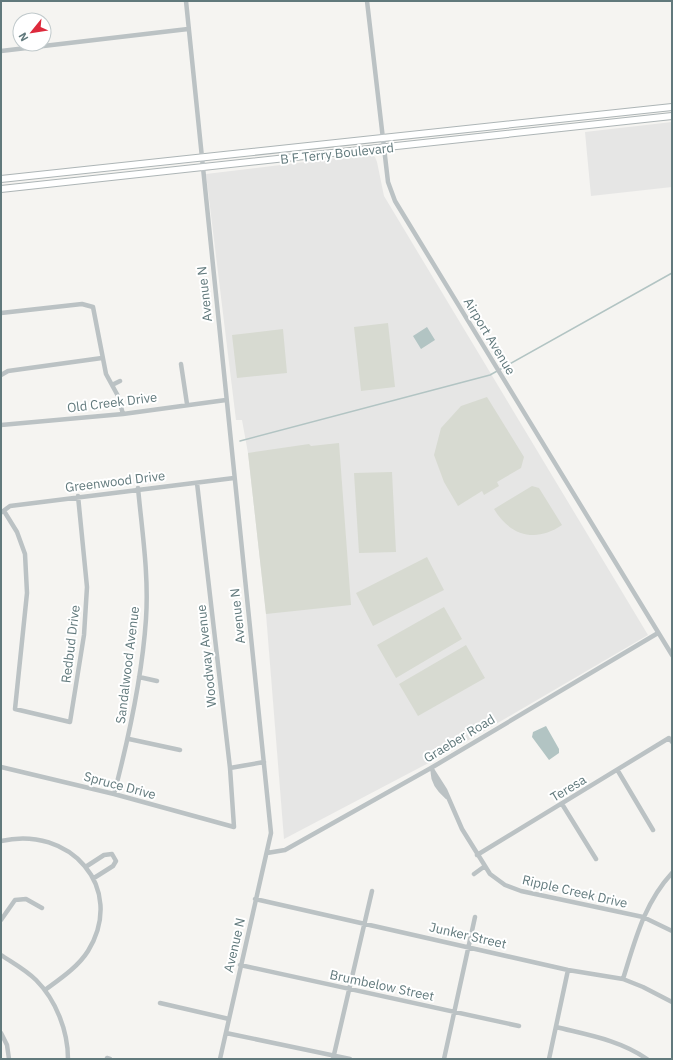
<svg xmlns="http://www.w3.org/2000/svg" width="673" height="1060" viewBox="0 0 673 1060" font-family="'IBM Plex Sans',sans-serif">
	<rect width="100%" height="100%" fill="#f5f4f1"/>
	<path fill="#e6e6e5" d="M672,122v65l-81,9 -6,-64z
		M370,154l5,3 2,5 7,34 264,439 -210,123 -154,81 -18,-225 -18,-161 -6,-33h-6l-30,-246z"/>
	<path fill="#d7dad1" d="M388,323l7,64 -34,4 -7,-64z
		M283,329l4,44 -50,5 -5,-43z
		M487,397l37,60 -3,11 -24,14 2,4 -15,9 -2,-4 -24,15 -14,-24 -10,-27 7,-27 20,-22z
		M339,443l12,162 -85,9 -18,-161 61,-9 2,2z
		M392,472l4,80 -37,1 -5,-80z
		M532,486l7,2 23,37c-26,18 -52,11 -68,-16z
		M427,557l17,33 -71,36 -17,-33z
		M444,607l18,32 -66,39 -19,-33z
		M466,645l19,33 -67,38 -19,-32z"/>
	<path fill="#b2c4c3" d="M427,327l8,13 -14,9 -8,-13z
		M546,726l13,23v4l-10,7 -17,-23 1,-5z"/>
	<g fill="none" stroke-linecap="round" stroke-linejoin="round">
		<path stroke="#b2c4c3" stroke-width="1.5" d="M240,441l250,-66 182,-102"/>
		<defs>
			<path id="major" d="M1,179l671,-72
				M1,189l671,-73"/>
		</defs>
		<use href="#major" stroke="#adb5b6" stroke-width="8"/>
		<path stroke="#bbc2c4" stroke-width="4.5" d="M186,1l85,832 -51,226
			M367,1l21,181 7,19 277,454
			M1,51l187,-22
			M1,313l81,-9 11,3 13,67 12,22 5,18
			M181,364l6,40
			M1,375l7,-4 94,-13
			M112,385l8,-4
			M1,425l122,-11 103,-14
			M4,511l13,21 8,22 2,39 -12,116 55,13 14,-87 3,-48 -9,-91
			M2,512l8,-6 224,-28
			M139,677l18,4
			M129,739l51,11
			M1,767l113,27 120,33 -4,-59 -33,-285
			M230,768l34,-6
			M431,768l14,22 17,39 28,45 15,11 16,6 122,26 29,14
			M433,771c-1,10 6,19 14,26
			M618,771l35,59
			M114,794c15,-57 28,-116 32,-175 3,-44 -4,-88 -8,-131
			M562,804l34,55
			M1,841c68,-16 126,46 87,110 -10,16 -28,28 -43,39
			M267,853l18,-3 146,-82 227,-135
			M477,855l192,-117 3,4
			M87,866l17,-11 8,-1 4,7 -3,5 -19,12
			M474,874l11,-8
			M255,899l313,71 55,9 20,8 29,15
			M1,920l14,-20 11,-1 16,9
			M1,955c12,8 25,15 35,25 20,20 32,51 32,79
			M240,965l279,61
			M623,979c12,-38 21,-76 49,-106
			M160,1003l69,16
			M556,1027c32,8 64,13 91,32
			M1,1033l6,12 2,14
			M226,1033l124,26
			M107,1058l3,1
			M333,1059l39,-168
			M444,1059l31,-142
			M549,1059l19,-89"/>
		<use href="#major" stroke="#fff" stroke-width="6"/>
	</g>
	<g text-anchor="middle" stroke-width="4" stroke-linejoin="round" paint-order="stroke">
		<g font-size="13" fill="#61797c" stroke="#fff">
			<text transform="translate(337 153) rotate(-6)" y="5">B F Terry Boulevard</text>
			<text transform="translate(204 294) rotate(-96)" y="5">Avenue N</text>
			<text transform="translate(490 336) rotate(59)" y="5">Airport Avenue</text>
			<text transform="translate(112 402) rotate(-7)" y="5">Old Creek Drive</text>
			<text transform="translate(115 481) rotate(-7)" y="5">Greenwood Drive</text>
			<text transform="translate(237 616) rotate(-96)" y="5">Avenue N</text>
			<text transform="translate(70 644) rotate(-83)" y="5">Redbud Drive</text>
			<text transform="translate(206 656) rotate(-96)" y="5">Woodway Avenue</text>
			<text transform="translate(127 665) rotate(-83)" y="5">Sandalwood Avenue</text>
			<text transform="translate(459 738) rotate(-31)" y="5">Graeber Road</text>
			<text transform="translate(120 785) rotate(15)" y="5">Spruce Drive</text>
			<text transform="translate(568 788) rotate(-31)" y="5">Teresa</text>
			<text transform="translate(575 891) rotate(13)" y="5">Ripple Creek Drive</text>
			<text transform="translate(468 935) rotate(13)" y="5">Junker Street</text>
			<text transform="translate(234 945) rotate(-77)" y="5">Avenue N</text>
			<text transform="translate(382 985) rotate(12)" y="5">Brumbelow Street</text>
		</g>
	</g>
	<rect width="673" height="1060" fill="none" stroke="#61797c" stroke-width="4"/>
	<g transform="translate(32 32) rotate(240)"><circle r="19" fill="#ffffff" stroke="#c0c9cb"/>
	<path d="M0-3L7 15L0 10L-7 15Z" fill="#dd2a3c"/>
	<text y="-6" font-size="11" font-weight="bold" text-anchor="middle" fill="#61797c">N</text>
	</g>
</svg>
